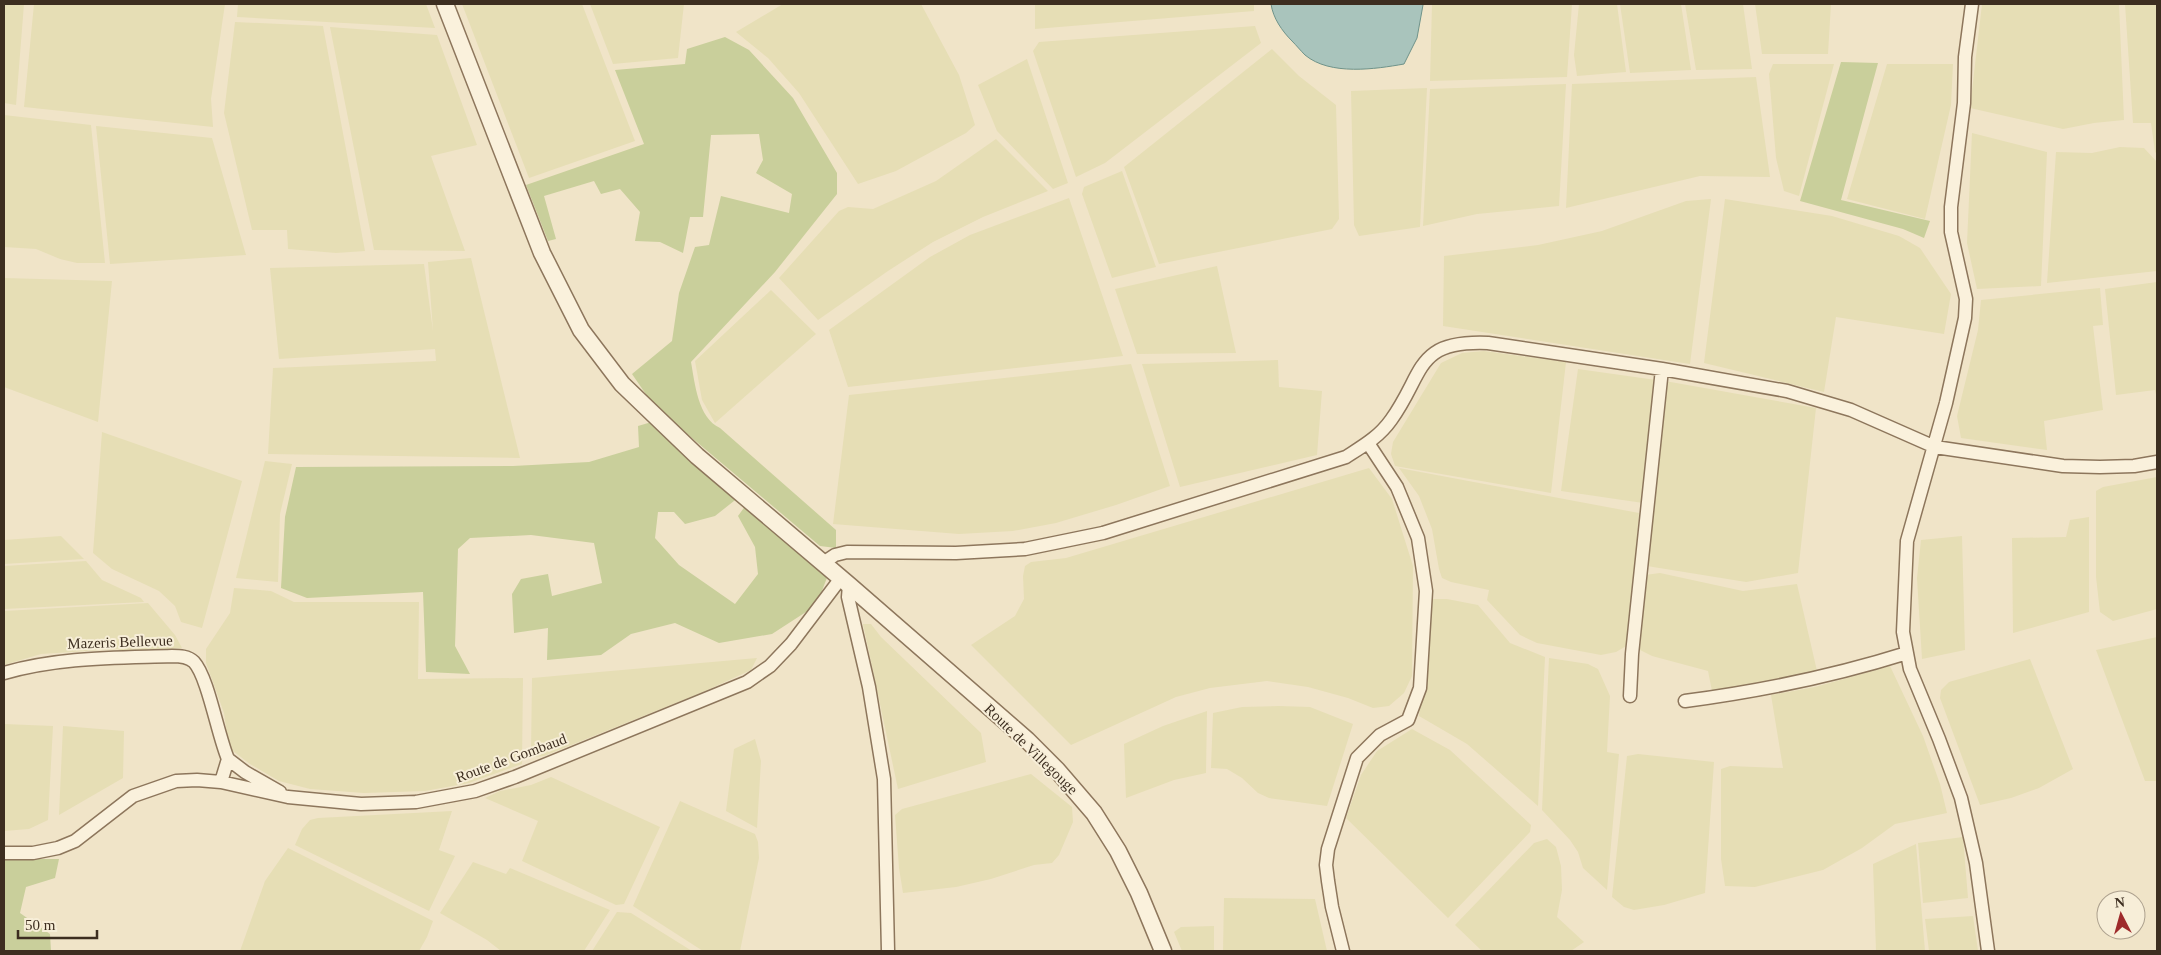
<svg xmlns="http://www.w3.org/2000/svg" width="2161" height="955" viewBox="0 0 2161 955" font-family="Georgia,serif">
	<rect width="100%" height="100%" fill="#f0e4c8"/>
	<path fill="#e6deb5" d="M4,4h20l-8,101 -12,-2z
		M34,4h191l-14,95 2,28 -189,-20z
		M238,4h188l9,24 -198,-11z
		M462,4h120l53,137 -106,37z
		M590,4h94l-6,54 -65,6z
		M783,4h138l38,71 16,50 -9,8 -70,38 -38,13 -59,-91 -31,-35 -32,-26z
		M1035,4h219v7l-219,18z
		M1432,4h140l-5,73 -137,4z
		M1579,4h38l9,68 -49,4 -3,-21z
		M1620,4h61l10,66 -61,3z
		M1685,4h58l9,65 -56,1z
		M1755,4h76l-3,50h-66z
		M1982,4h137l5,116 -30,3 -31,6 -93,-21z
		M2125,4h32v150l-2,-2 -4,-29h-18z
		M235,22l88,4 42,225 -29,2 -48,-4 -1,-19h-35l-28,-117z
		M1255,26l6,17 -156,120 -29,14 -43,-126 6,-9z
		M330,27l107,8 40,110 -46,11 34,95 -91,-1z
		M1272,49l27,27 37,29 3,114 -7,10 -173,35 -35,-97z
		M1027,59l41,124 -15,6 -56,-58 -19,-46z
		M1773,64h61l-35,132 -15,-5 -8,-33 -7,-84z
		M1887,64h66l-2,41 -26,114 -78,-20z
		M1756,77l14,100 -70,-1 -134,32 6,-124z
		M1566,84l-7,122 -82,8 -54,12 7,-137z
		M1427,88l-7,139 -61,9 -5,-11 -3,-134z
		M4,115l87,10 14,138h-28l-17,-4 -24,-10 -32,-2z
		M96,126l116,12 34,117 -136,9z
		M1972,133l75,19 -6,134 -64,3 -10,-46z
		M996,139l52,52 -65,26 -50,25 -45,29 -70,49 -39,-42 60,-67 9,-4 25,2 63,-28z
		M2120,147l24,1 13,14v109l-110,12 9,-131 36,1z
		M1122,171l34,96 -44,11 -30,-84 2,-7z
		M1069,198l54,158 -275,31 -19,-57 101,-73 40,-22z
		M1711,199l-21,165 -247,-38 1,-70 94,-11 64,-14 84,-30z
		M1725,199l107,17 67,20 21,12 31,46 -7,40 -108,-17 -12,75 -120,-29z
		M471,258l49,200 -252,-4 5,-86 163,-7 -1,-12 -156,10 -9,-91 154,-4 9,67 -5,-69z
		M1217,266l19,87 -99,1 -22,-65z
		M4,278l108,3 -14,141 -94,-35z
		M2157,282v117l-2,-9 -39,5 -11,-106z
		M2100,288l3,37 -10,1 10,84 -59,11 3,29 -86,-12 -4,-22 21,-86 3,-30z
		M771,290l45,44 -101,89 -13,-23 -7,-39z
		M1484,351l82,11 -15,131 -156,-27 -4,-12 2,-12 48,-79 21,-10z
		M1278,360l1,27 43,4 -5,64 -137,32 -38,-123z
		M1131,364l39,122 -54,19 -60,18 -43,8 -54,3 -126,-10 16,-129z
		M1578,369l78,11 -13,123 -82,-12z
		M1665,381l151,27 -18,165 -52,9 -99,-16z
		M102,432l140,49 -40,147 -21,-6 -6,-16 -16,-15 -47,-22 -19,-16z
		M265,461l27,3 -12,50 -2,68 -42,-4z
		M1369,468l23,31 21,67 -1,110 -8,17 -15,13 -16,2 -25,-10 -40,-11 -41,-6 -57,7 -34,9 -105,48 -100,-100 44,-29 9,-17 -1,-23 2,-10 6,-4 35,-4z
		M1399,468l240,45 -11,132 -12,7 -15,3 -64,-12 -17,-8 -33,-35 2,-10 -38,-8 -9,-4 -3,-9 -7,-40 -13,-33z
		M2157,477v132l-44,12 -13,-9 -4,-35v-86l7,-4z
		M2089,517v95l-76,21 -1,-95 54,-1 4,-17z
		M61,536l23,23 -80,5v-24z
		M1962,536l3,114 -43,9 -5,-81 4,-38z
		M86,561l16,19 39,18 3,4 -140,7v-43z
		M1660,573l83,18 54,-7 20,87 -105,20 -4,-20 -56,-15 -14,-7 7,-74z
		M234,588l37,3 23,11h125l-1,77 105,-1 -1,86 -53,19 -44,8 -61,2 -54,-4 -31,-8 -29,-17 -21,-16 -5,-35 -18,-50v-14l24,-36z
		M1430,599h17l31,6 32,38 35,14 -7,149 -71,-62 -48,-28z
		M148,603l27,32 7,13 -61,4 -3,-3 -77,5 -37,11v-54z
		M863,624h8l10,13 100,96 5,29 -88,27z
		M2157,637v144h-12l-49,-131z
		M757,658l-6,12 -48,22 -159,64 -10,1 -3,-4 1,-75z
		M1549,658l39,6 10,5 12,27 -3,56 12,2 -12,136 -24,-22 -5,-16 -8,-12 -28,-30z
		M2030,659l43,110 -34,19 -28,10 -31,7 -40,-107 1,-8 8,-8z
		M1890,666l33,70 17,48 7,29 -52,11 -33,24 -39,22 -68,17 -30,-1 -4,-27v-90l9,-3 53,2 -12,-73 44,-8z
		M1279,706l31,1 43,17 -26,82 -58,-8 -11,-5 -16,-15 -15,-9 -16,-1 2,-55 29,-6z
		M1207,711l-1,62 -32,7 -48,18 -2,-54 39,-18z
		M4,724l49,2 -5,94 -19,9 -25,2z
		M63,726l61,5 -1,47 -64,37z
		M1412,729l38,21 81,75 -1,7 -82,86 -102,-100 15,-43 16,-24z
		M755,739l6,22 -4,67 -31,-17 8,-62z
		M1638,754l76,8 -9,131 -41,12 -30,5 -10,-3 -12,-10 15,-141z
		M1031,774l41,33 1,15 -14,33 -7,8 -18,2 -43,14 -35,8 -53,6 -4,-25 -4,-53 7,-6z
		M551,777l109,50 -36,77 -8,1 -94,-44 16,-40 -53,-23 15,-7 31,-6z
		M680,801l75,33 3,8 1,16 -19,93h-37l-70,-45z
		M452,811l-13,39 16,6 -26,55 -134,-66 7,-16 8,-9 8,-2z
		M1963,837l5,61 -45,5 -5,-60z
		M1547,839l9,8 5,19 1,24 -5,27 27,25 -13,9h-89l-27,-26 79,-82z
		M1916,844l9,107h-49l-3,-87z
		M288,848l145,73 -6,16 -8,14h-179l25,-70z
		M473,862l33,12 4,-6 100,42 -26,41h-83l-14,-11 -47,-27z
		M1224,898l91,1 12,52h-104z
		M617,912l14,1 61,38h-100z
		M1973,916l5,35h-49l-4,-32z
		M1214,926v25h-32l-8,-19 7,-5z"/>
	<path fill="#c9cf9b" d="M725,37l24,13 44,48 44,75v21l-62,78 -84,90c4,22 7,56 29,66l116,102v18l-16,-2 -166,-140 -22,-32 40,-33 7,-48 16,-46 14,-2 12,-49 68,17 3,-19 -36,-21 7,-13 -4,-26 -48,1 -8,82h-13l-7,36 -23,-11 -25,-1 5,-29 -20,-23 -19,5 -7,-13 -50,15 12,43 -8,2 -22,-56 118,-41 -29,-74 70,-6 2,-15z
		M1841,62l37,1 -37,137 89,21 -6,17 -21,-9 -103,-28z
		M655,421l13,19 71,57 -24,19 -30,8 -11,-12h-16l-3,26 24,27 56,39 23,-30 -3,-27 -17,-31 8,-11 82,70 -8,21 -11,14 -37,24 -53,9 -44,-20 -44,11 -30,21 -54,5 1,-32 -34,5 -2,-39 9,-15 27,-5 4,22 50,-13 -8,-40 -63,-8 -61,3 -12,11 -3,97 15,28 -44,-2 -3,-80 -116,6 -26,-10 4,-71 11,-50 217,-1 76,-4 50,-15 -1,-21z
		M4,859h55l-4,19 -29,9 -6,26 30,21 1,17h-47z"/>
	<path fill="#a9c4bc" stroke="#6f938a" d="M1271,4h151l1,1 -6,33 -13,26c-28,5 -74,12 -99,-9 -4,-4 -9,-10 -13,-14 -10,-10 -19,-23 -21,-37z"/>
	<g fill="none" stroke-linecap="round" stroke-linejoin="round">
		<defs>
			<path id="minor" d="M1972,4l-7,53 -1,46 -13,104v25l15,67 -1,19 -19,85 -39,138 -4,91 7,37 29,70 22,59 15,65 12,88
				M823,563l12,-8 12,-3 109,1 69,-4 78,-16 243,-76c17,-11 33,-20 45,-37 34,-47 23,-80 97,-77l174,26 125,22 64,19 84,37 128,19 37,1 34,-1 23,-4
				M849,585l-1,12 21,90 15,92 4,172
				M4,673c55,-16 111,-15 168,-17 7,0 16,0 22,6 14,15 24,74 34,97
				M1630,696l2,-42 30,-285
				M1685,701c76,-10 149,-25 222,-48
				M228,759l17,13 35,20
				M221,782l7,-23
				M4,853h29l25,-5 17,-7 58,-45 43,-15 21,-1 24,2 67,15 73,7 55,-2 59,-11 40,-14 232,-95 23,-16 21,-22 50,-66
				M1343,951l-11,-44 -4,-26 -2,-16 2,-16 29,-91 23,-23 28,-15 12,-32 6,-97 -8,-53 -21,-51 -29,-44"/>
			<path id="tertiary" d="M445,4l97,249 39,77 41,54 75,72 152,129 178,155 30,30 37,43 24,38 21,42 24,58"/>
		</defs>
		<use href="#minor" stroke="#8d765c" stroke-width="15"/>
		<use href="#tertiary" stroke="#8d765c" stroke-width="19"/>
		<use href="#minor" stroke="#faf1dc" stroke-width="12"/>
		<use href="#tertiary" stroke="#faf1dc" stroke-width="16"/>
	</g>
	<g text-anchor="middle" stroke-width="4" stroke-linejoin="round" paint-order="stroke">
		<g font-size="15" fill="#3d2e20" stroke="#f7eed8">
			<text transform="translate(120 642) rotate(-2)" y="5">Mazeris Bellevue</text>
			<text transform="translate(1031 749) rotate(44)" y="5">Route de Villegouge</text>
			<text transform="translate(511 758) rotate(-20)" y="5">Route de Gombaud</text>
		</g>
	</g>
	<rect width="2161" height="955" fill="none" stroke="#3d2e20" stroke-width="10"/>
	<g transform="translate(2121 915) rotate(354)"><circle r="24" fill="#f7eed8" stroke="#ada18e"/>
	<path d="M0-4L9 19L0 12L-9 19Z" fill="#9e2a2b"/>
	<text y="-8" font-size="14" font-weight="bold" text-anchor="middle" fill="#3d2e20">N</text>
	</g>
	<path d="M18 930v8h79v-8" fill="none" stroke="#3d2e20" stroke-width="2.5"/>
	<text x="25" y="930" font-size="15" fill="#3d2e20" stroke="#f7eed8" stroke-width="4" paint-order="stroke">50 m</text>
</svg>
